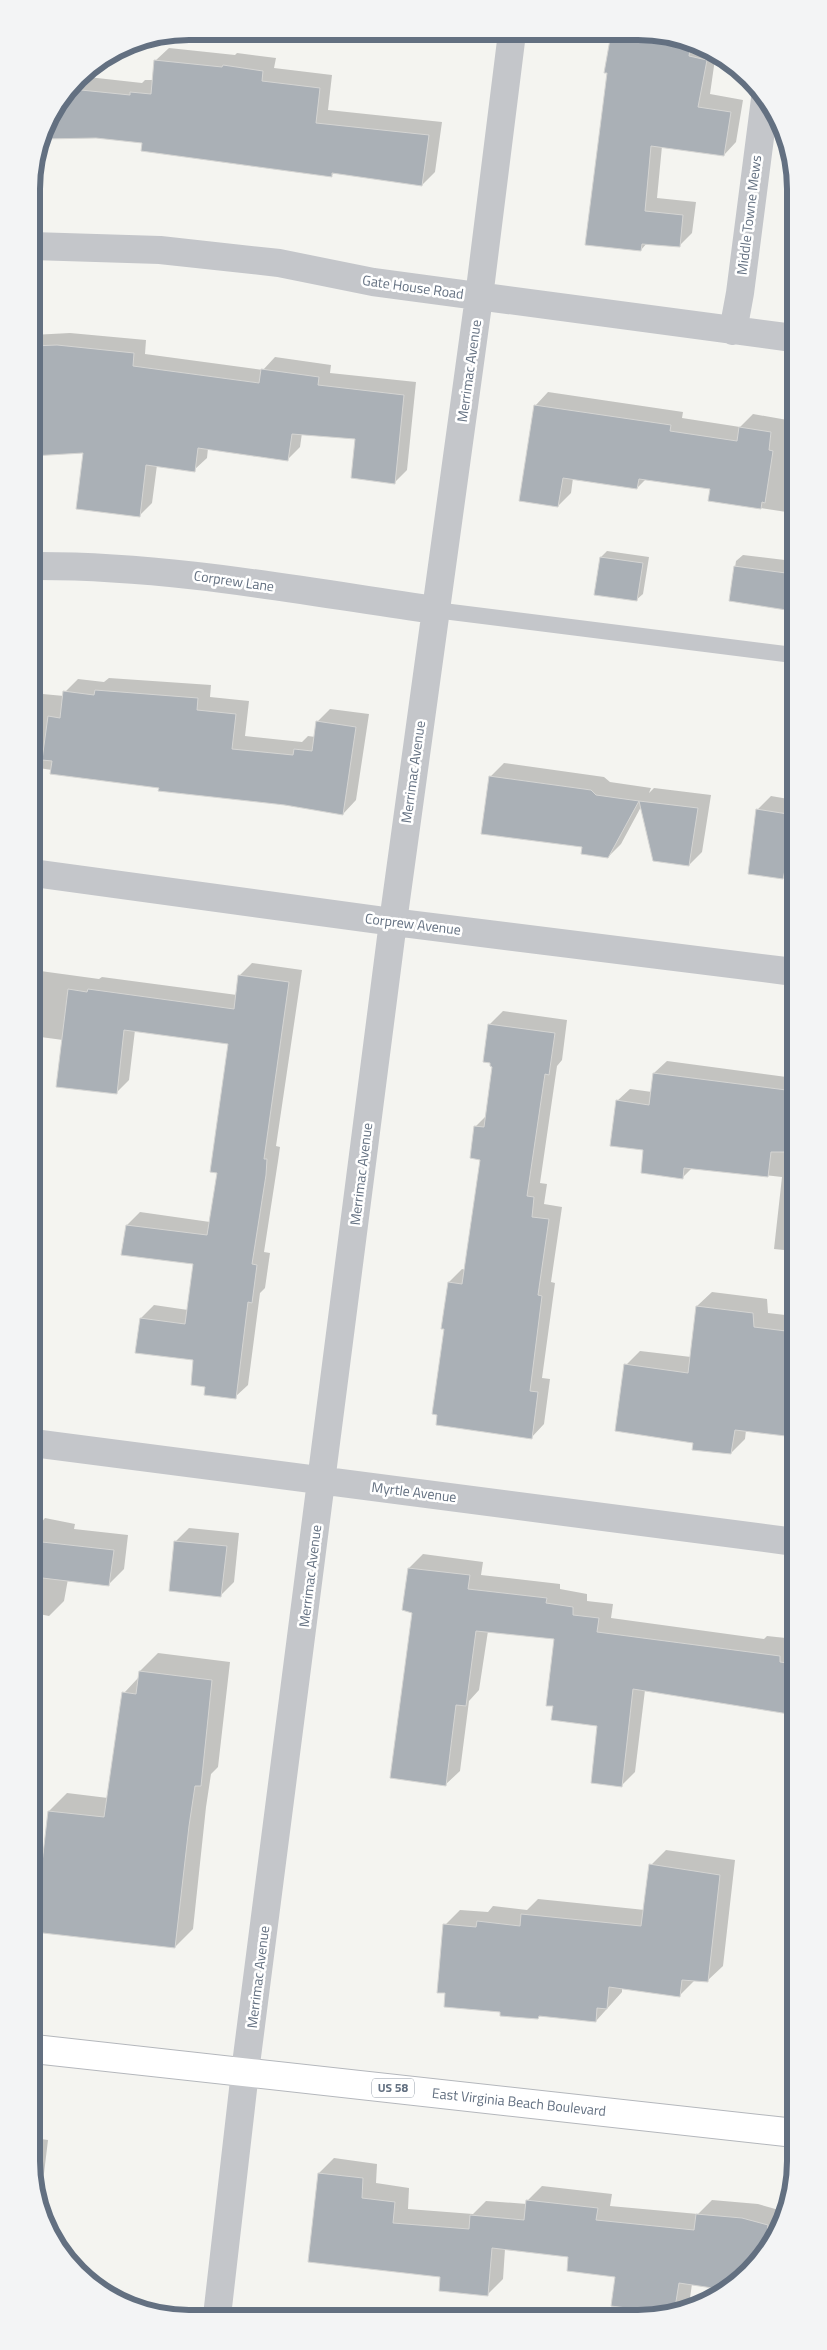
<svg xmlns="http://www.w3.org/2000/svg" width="827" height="2350" viewBox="0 0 827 2350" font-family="'Titillium Web',sans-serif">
	<rect width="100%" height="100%" fill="#f4f4f0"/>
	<path fill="#0003" d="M601,34h68l47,18 -6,42 33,6 -7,42 -12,13 -62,-9 -5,52 39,4 -4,31 -13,13 -32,-3 -6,7 -29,-211 -11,-2z
		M169,48l66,7 2,-2 39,5 -2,10 58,7 -4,35 114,12 -7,50 -13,13 -87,-13 -4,4 -187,-34 -48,-6 -48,2v-19l37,-48 3,-2v8l54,6 3,-3h8l2,-19z
		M70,333l76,7 -1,14 118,16 12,-13 56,8 -1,8 86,9 -9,88 -13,13 -37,-45 -55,-5 -2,14 -13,13 -79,-12 -1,10 -13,12 -37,-5 -5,38 -13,13 -55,-64 -52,2v-119z
		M548,392l135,20 -1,6 58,9 13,-13 40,7v92l-83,-13 2,-12 -66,-9 -9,9 -64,-10 -2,15 -13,13 -23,-100z
		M607,551l42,6 -6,37 -7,6 -35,-43z
		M743,555l50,6v50l-63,-11 6,-39z
		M109,678l102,7 -1,12 39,4 -4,35 57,6 6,-6 7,1 2,-15 13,-13 39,5 -13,86 -13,14 -311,-47v-74l32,3 1,-4 13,-13 26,3z
		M504,763l100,14 6,5 41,6 -2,5 5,-5 57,7 -9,57 -13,13 -47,-60 -21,39 -13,13 -24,-11 -94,-69z
		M771,796l23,4v73h-6l-5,5 -26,-68z
		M252,963l50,7 -26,176 4,1 -2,14 -14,91 6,1 -5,35 -5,5 -12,92 -13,12 -29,-11 -11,-27 -54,-41 13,-13 34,5 6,-47 -67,-38 13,-13 70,10 8,-50 11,-129 -94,-13 -6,50 -13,13 -53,-53 -30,-4v-66l66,9 3,-2 135,18 2,-19z
		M503,1011l64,9 -5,40 -5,6 -17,117 7,1 -3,20 18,3 -11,75 4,1 -13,95 8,1 -6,45 -13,14 -85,-110 3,-46 13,-13 4,1 16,-112 -6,-32 11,-11 7,-49 -4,-42z
		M667,1061l127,17v173l-20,-2 8,-72 -89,-10 -11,11 -37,-29 -28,-48 13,-12 22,3 2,-19z
		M712,1292l55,7 1,14 26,3v120l-48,-6 -1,9 -14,14 -37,-12 -68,-76 14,-14 51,6 6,-51z
		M45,1518l30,6 -1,5 54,6 -4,34 -15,15 -41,-5 -4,22 -15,15 -15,-3 -1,-89 6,1z
		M189,1528l50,5 -5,49 -13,13 -45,-54z
		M423,1554l60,8 -2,13 79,9v5l27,5v7l26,3 -2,14 153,21 3,-3 28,3v73l-150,-22 -10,82 -14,14 -22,-61 -45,-20 2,-67 -68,-7 -9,59 -10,11 -9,70 -15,14 -32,-173 -4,-44z
		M158,1653l72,9 -12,105 -7,7 -5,33 -13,122 -18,18 -141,-16v-63l8,1 7,-58 18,-18 41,5 16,-105 15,-16 1,-6z
		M666,1850l69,10 -12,106 -16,15 -12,-1 -16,16 -57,-9v5l-26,29 -55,-6 -3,3 -37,-7 -56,-86 15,-15 28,2 5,-6 34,4 11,-11 107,11 6,-45z
		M34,2138l14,2 -8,67 -6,-15z
		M334,2158l43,6 -1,19 33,5 -1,21 65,5 13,-13 41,3v-3l15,-15 70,8 -2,12 88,8 14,-14 46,4 28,8 -2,9 -27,44 -65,19 -2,14 -15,15 -62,-8 3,-29 -47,-20 -64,-7 -2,30 -15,15 -47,-18 -122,-103z"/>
	<path fill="#aab0b6" stroke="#d5d5d3" d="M611,34h58l22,9 -2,13 18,4 -9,47 33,5 -7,44 -73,-10 -6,65 38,4 -3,32 -38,-3 -1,7 -56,-6 22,-172h-3z
		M154,60l68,7 1,-2 40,6 -1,10 58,7 -4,35 113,12 -7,51 -90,-13v4l-191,-26 1,-8 -46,-5 -54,1 6,-20 23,-30 59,6v-3l21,2z
		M57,345l77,8 -1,13 22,3 104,14 2,-14 58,8 -1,8 86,10 -9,89 -44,-6 4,-39 -63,-5 -4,27 -90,-13 -3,24 -49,-7 -6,52 -64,-8 7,-56 -51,3v-110z
		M534,405l137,20 -1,6 67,10 2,-14 32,5 -2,18 4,1 -8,52 -3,-1 -1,7 -53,-8 2,-12 -71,-10 -2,10 -74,-11 -5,29 -39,-6z
		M600,557l43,6 -6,38 -43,-6z
		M734,566l59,8v37l-64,-10z
		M95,690l103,8 -1,12 39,4 -4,35 61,6 1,-6 18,2 4,-30 40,6 -13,88 -58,-10 -127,-14 1,-3 -109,-14 2,-13 -10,-1 6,-44 12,2 3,-27 31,4z
		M489,776l102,14 5,5 43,6 -31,57 -27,-4 1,-7 -101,-13z
		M639,801l59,7 -9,58 -36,-5z
		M756,809l38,6v56l-9,-1 -2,9 -35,-5z
		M238,975l51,7 -25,177h3l-1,16 -14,89 5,1 -5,38 -4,-1 -12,97 -32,-4 1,-8 -14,-2 2,-25 -58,-7 5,-35 45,6 8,-60 -72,-9 5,-30 81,10 10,-62 -7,-1 18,-128 -104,-14 -7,64 -61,-7 12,-98 19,3 1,-3 146,20z
		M488,1024l67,9 -6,42 -4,-1 -18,122 7,1 -2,20 17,2 -11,76 4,1 -12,95 8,1 -6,47 -96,-14 1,-10 -5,-1 12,-85h-3l7,-47 14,2 18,-124 -10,-2 4,-32 10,1 8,-60 -2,-1v-3l-7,-1z
		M653,1073l141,18v61h-23l-3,25 -84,-9 -1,11 -42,-6 2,-23 -33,-4 6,-46 33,5z
		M696,1306l57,7 1,14 40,5v105l-59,-7 -4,24 -39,-4 1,-7 -78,-12 9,-67 64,9z
		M33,1541l81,9 -5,36 -75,-9z
		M174,1541l53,5 -6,51 -52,-6z
		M408,1568l62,7 -2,14 79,9 -1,5 27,4v8l26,3 -2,14 183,24v6l15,2v51l-162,-26 -11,98 -31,-4 6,-57 -46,-6 2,-14h-7l8,-67 -78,-8 -10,75 -10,-1 -10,81 -56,-8 22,-165 -10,-3z
		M139,1671l73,9 -11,106h-6l-6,40 -14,122 -141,-16v-44l5,1 9,-78 56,6 18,-125 14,2z
		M649,1864l71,11 -12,107 -26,-2 -2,17 -71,-10 -2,22 -10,-1 -1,14 -57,-6 -1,3 -38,-3v-4l-56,-5 1,-14h-8l6,-69 33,3 1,-6 43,5 1,-12 120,12z
		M318,2173l45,5 -1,20 33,4 -2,21 76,6 1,-14 54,5 2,-20 72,8 -2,12 98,10 2,-16 46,4 26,7 -3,26 -8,14 -31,25 -47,-7 -5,31 -63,-8 4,-29 -48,-6 1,-14 -76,-9 -4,48 -49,-5 1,-14 -132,-15z"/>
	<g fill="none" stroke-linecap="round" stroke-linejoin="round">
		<defs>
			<path id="primary" d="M34,2049l761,84"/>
		</defs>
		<use href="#primary" stroke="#b4b7bc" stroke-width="30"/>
		<path stroke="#c4c6ca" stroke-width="16" d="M435,610l358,45"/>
		<path stroke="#c4c6ca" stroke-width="28" d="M32,246l128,4 119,13 94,19 420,56
			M733,331l7,-38 25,-194
			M32,566c135,-1 270,25 403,44
			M33,873l360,49 401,50
			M33,1443l762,99
			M217,2316l28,-244 148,-1150 86,-625 33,-264"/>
		<use href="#primary" stroke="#fff" stroke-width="28"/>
	</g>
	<g text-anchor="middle" stroke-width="5" stroke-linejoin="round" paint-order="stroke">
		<rect fill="#fff" stroke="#929ba7" stroke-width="1" x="372" y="2078.5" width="42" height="19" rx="4"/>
		<g font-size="12" font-weight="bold" fill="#637081">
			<text x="393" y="2092">US 58</text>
		</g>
		<g font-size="14" fill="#637081" stroke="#fff">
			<text transform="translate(749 215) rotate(-83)" y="5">Middle Towne Mews</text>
			<text transform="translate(413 287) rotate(8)" y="5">Gate House Road</text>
			<text transform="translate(469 371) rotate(-82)" y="5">Merrimac Avenue</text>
			<text transform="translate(234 581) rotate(8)" y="5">Corprew Lane</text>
			<text transform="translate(413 772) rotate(-82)" y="5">Merrimac Avenue</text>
			<text transform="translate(413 924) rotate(7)" y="5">Corprew Avenue</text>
			<text transform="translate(361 1174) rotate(-83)" y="5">Merrimac Avenue</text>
			<text transform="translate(414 1492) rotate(7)" y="5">Myrtle Avenue</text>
			<text transform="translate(310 1576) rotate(-83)" y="5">Merrimac Avenue</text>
			<text transform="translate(258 1977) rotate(-83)" y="5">Merrimac Avenue</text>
			<text transform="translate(519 2102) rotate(6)" y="5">East Virginia Beach Boulevard</text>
		</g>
	</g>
	<path d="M0 0H827V2350H0ZM189 40H638A149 149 0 0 1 787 189V2161A149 149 0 0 1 638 2310H189A149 149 0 0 1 40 2161V189A149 149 0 0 1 189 40Z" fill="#f3f4f5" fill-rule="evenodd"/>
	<path fill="none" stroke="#637081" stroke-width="6" d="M189 40H638A149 149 0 0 1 787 189V2161A149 149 0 0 1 638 2310H189A149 149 0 0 1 40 2161V189A149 149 0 0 1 189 40Z"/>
</svg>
